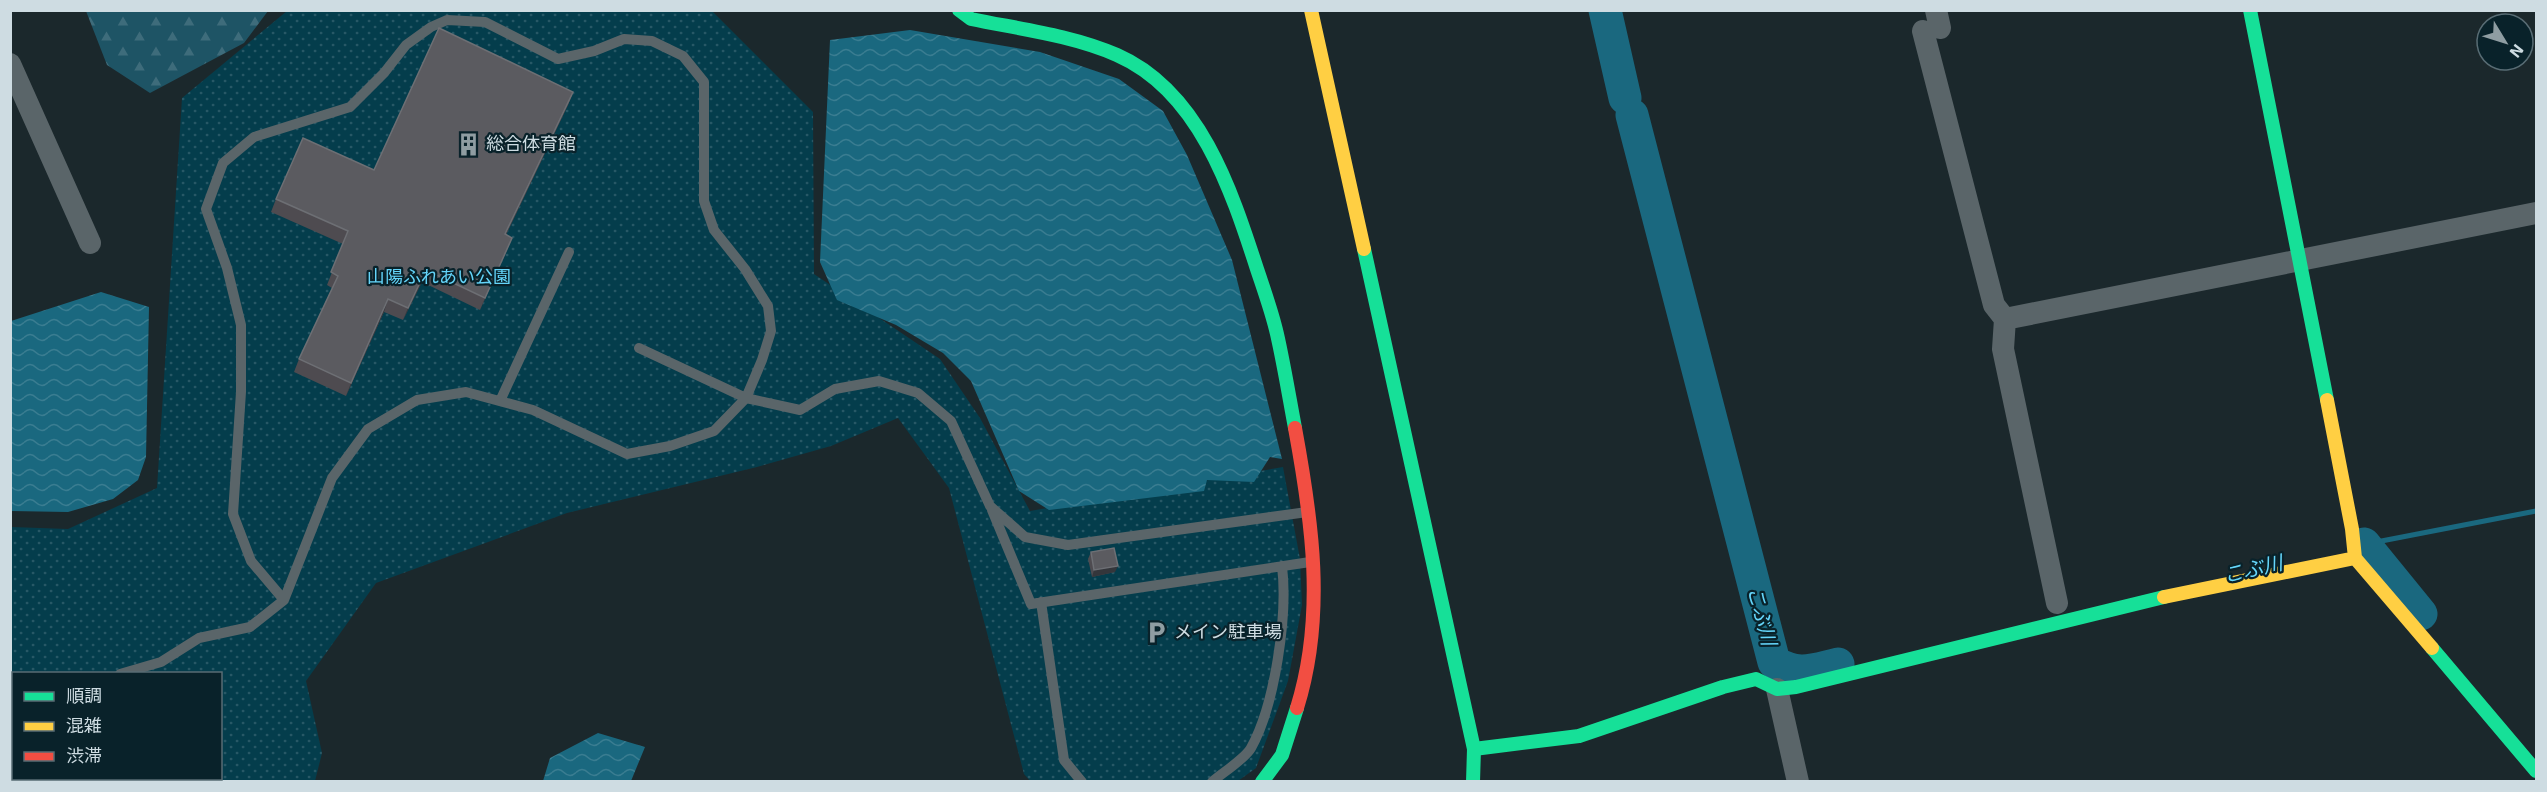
<svg xmlns="http://www.w3.org/2000/svg" width="2547" height="792" viewBox="0 0 2547 792" font-family="'Exo 2','Noto Sans JP',sans-serif">
	<defs>
		<pattern id="forest-firs" width="22" height="20" patternUnits="userSpaceOnUse" patternTransform="scale(1.5)"><rect width="22" height="20" fill="#1e5465"/><path d="M5 1l3.5 6h-7zM16 11l3.5 6h-7z" fill="#3e6c7b"/></pattern>
		<pattern id="park-dots" width="8" height="8" patternUnits="userSpaceOnUse" patternTransform="scale(1.5)"><rect width="8" height="8" fill="#043d4c"/><path d="M2 2h.1M6 6h.1" fill="none" stroke="#275866" stroke-width="1.8" stroke-linecap="round"/></pattern>
		<pattern id="water-waves" width="16" height="10" patternUnits="userSpaceOnUse" patternTransform="scale(1.5)"><rect width="16" height="10" fill="#1a687f"/><path d="M0 5q4-4 8 0t8 0" fill="none" stroke="#3a7d91"/></pattern>
	</defs>
	<rect width="100%" height="100%" fill="#1b282c"/>
	<path fill="url(#forest-firs)" d="M86,11h182l-24,32 -94,50 -43,-28z"/>
	<path fill="url(#park-dots)" fill-rule="evenodd" d="M287,11h425l101,101 1,162 126,85 40,59 50,93 253,-44 17,92 2,46 -14,76 -32,87 -18,13 -207,1 -7,-8 -75,-286 -51,-70 -67,28 -74,21 -190,46 -191,70 -70,98 16,72 -7,28 -304,1v-255l57,2 89,-41 25,-390zM14,674h206v104h-206z"/>
	<path fill="#043d4c" d="M11,708l3,1v69l59,1 -1,2h-61z"/>
	<path fill="url(#water-waves)" d="M910,30l130,22 79,27 44,32 24,44 45,105 50,199 -12,-2 -16,25 -47,-2 -3,11 -155,19 -30,-19 -48,-110 -28,-28 -47,-28 -59,-25 -17,-38 10,-222z
		M101,292l48,15 -3,150 -8,23 -25,19 -45,13 -57,-1v-190z
		M598,733l47,14 -14,34h-88l7,-23z"/>
	<g fill="none" stroke-linecap="round" stroke-linejoin="round">
		<path stroke="#1a687f" stroke-width="5" d="M2366,544l170,-33"/>
		<path stroke="#1a687f" stroke-width="33" d="M1605,10l20,88
			M1632,115l142,547c25,15 38,8 64,2
			M2364,544l57,70"/>
		<path stroke="#5a6569" stroke-width="10" d="M639,348l107,50 54,12 35,-21 44,-8 39,12 33,28 39,85 35,31 43,8 239,-33
			M500,401l69,-149
			M992,510l39,94 279,-42
			M1041,602l23,158 18,22
			M120,674l41,-12 38,-24 51,-11 34,-27 48,-122 36,-49 49,-29 49,-8 67,18 94,44 43,-8 44,-15 32,-33 16,-38 9,-29 -3,-25 -23,-37 -31,-39 -10,-29v-119l-21,-26 -31,-15 -28,-2 -30,12 -36,8 -73,-37 -38,-2 -16,7 -25,18 -22,28 -34,34 -96,30 -31,26 -17,46 21,59 14,57v67l-8,122 18,47 33,39
			M10,684l4,1
			M127,778v4
			M1212,782c10,-9 33,-23 39,-34 24,-43 37,-133 31,-182"/>
		<path stroke="#5a6569" stroke-width="22" d="M1936,10l4,18
			M1923,31l71,274 11,14 -2,30 54,254
			M10,64l80,179
			M2005,319l531,-106
			M1777,689l21,93"/>
		<path stroke="#16e098" stroke-width="14" d="M959,10l12,9c48,10 100,16 146,36 82,36 114,134 140,214 7,21 15,43 20,65 7,31 12,62 18,94
			M2250,10l77,390
			M1364,249l110,500 -1,33
			M2432,648l104,123
			M1474,749l105,-13 144,-49 33,-8 21,10 19,-2 368,-90
			M1262,782l20,-27 15,-47"/>
		<path stroke="#ffcf43" stroke-width="14" d="M1311,10l53,239
			M2327,400l25,129 3,29 77,90
			M2164,597l191,-39"/>
		<path stroke="#f24e42" stroke-width="14" d="M1295,428c17,92 31,187 2,280"/>
	</g>
	<path fill="#4e4b50" d="M573,92l-5,13 -62,130 6,3 -5,12 -27,60 -58,-28 -19,38 -19,-8 -38,84 -52,-24 5,-13 33,-71 -5,-3 16,-41 -72,-32 5,-13 98,-29z
		M1091,552l24,20 -23,5 -4,-18z"/>
	<path fill="#34363b" d="M573,92l-5,13 -68,142 5,-13z
		M512,238l-5,12 -27,60 5,-12z
		M426,270l-4,12 -19,38 5,-12z
		M388,299l-4,13 -38,84 5,-13z
		M1118,566l-3,6 -23,5 2,-7z"/>
	<path fill="#5b5b60" stroke="#6d6f74" stroke-width="1.5" d="M439,28l134,64 -68,142 7,4 -27,60 -59,-28 -18,38 -20,-9 -37,84 -52,-24 39,-83 -7,-4 17,-41 -72,-32 27,-61 71,32z
		M1114,548l4,18 -24,4 -3,-18z"/>
	<defs>
		<symbol id="building-bare" viewBox="-9 -9 18 18"><path d="M-4-6H4V6H1V3H-1V6H-4ZM-2.5-4.3h1.7v1.8h-1.7ZM.8-4.3h1.7v1.8H.8ZM-2.5-1h1.7V.8h-1.7ZM.8-1h1.7V.8H.8Z" fill="#8f9da2" stroke="#09222a" stroke-width="2.5" paint-order="stroke"/></symbol>
		<symbol id="parking-bare" viewBox="-9 -9 18 18"><path d="M-3.5-5.5H1a3.5 3.5 0 0 1 0 7H-1V5.5H-3.5ZM-1-3.4V-.6H.8a1.4 1.4 0 0 0 0-2.8Z" fill="#8f9da2" stroke="#09222a" stroke-width="2.5" paint-order="stroke"/></symbol>
	</defs>
	<g fill-rule="evenodd">
		<use href="#building-bare" x="452" y="128" width="33" height="33"/>
		<use href="#parking-bare" x="1140" y="616" width="33" height="33"/>
	</g>
	<g text-anchor="middle" stroke-width="4.5" stroke-linejoin="round" paint-order="stroke">
		<g font-size="18" fill="#cedce2" stroke="#09222a" text-anchor="start">
			<text x="486" y="150">総合体育館</text>
			<text x="1174" y="638">メイン駐車場</text>
		</g>
		<g font-size="18" fill="#64d5fa" stroke="#09222a">
			<text x="439" y="283">山陽ふれあい公園</text>
		</g>
		<g font-size="20" font-style="italic" fill="#65d6fb" stroke="#09222a">
			<text transform="translate(2253 569) rotate(-13)" y="7">こぶ川</text>
			<text transform="translate(1762 616) rotate(75)" y="7">こぶ川</text>
		</g>
	</g>
	<rect width="2547" height="792" fill="none" stroke="#cedce2" stroke-width="24"/>
	<rect x="12" y="672" width="210" height="108" fill="#09222a" stroke="#586c74" stroke-width="1.5"/>
	<rect x="24" y="692" width="30" height="9" fill="#16e098" stroke="#586c74" stroke-width="1.5"/>
	<text x="66" y="702" font-size="18" fill="#cedce2">順調</text>
	<rect x="24" y="722" width="30" height="9" fill="#ffcf43" stroke="#586c74" stroke-width="1.5"/>
	<text x="66" y="732" font-size="18" fill="#cedce2">混雑</text>
	<rect x="24" y="752" width="30" height="9" fill="#f24e42" stroke="#586c74" stroke-width="1.5"/>
	<text x="66" y="762" font-size="18" fill="#cedce2">渋滞</text>
	<g transform="translate(2505 42) rotate(128)"><circle r="28" fill="#09222a" stroke="#586c74" stroke-width="1.5"/>
	<path d="M0-4.5L10 22L0 15L-10 22Z" fill="#8f9da2"/>
	<text y="-9" font-size="16" font-weight="bold" text-anchor="middle" fill="#cedce2">N</text>
	</g>
</svg>
